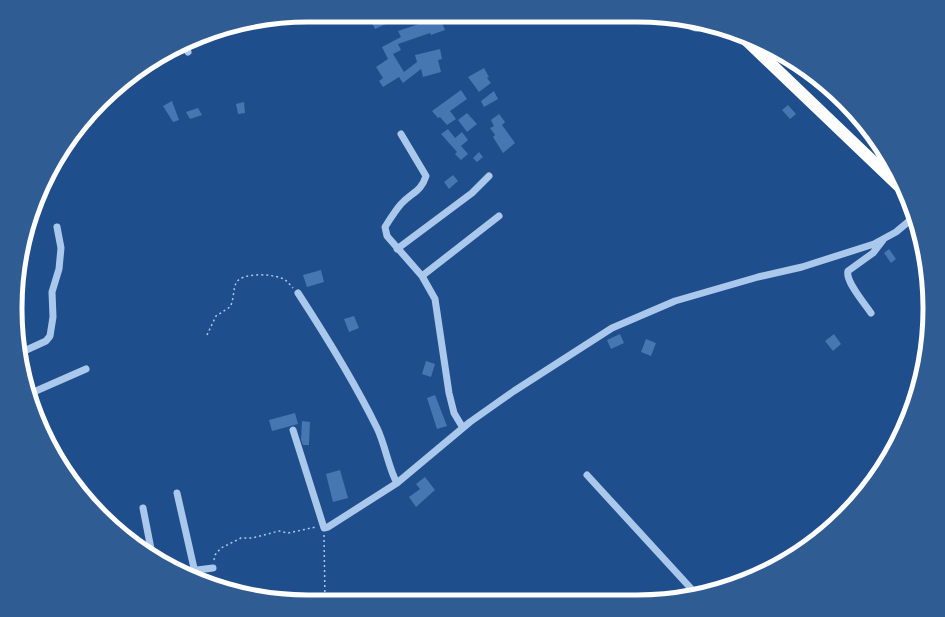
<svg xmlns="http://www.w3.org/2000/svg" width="945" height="617" viewBox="0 0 945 617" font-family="'Public Sans',sans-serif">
	<rect width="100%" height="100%" fill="#1e4e8b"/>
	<path fill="#4677b3" d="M368,15l17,1 3,7 -13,6z
		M434,16h5l6,14 -14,5 -1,-2 -32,11 3,6 -8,4 11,18 13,-10 -2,-7 25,-6 2,10 -4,1 3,12 -18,5 -2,-8 -18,14 -4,-6 -16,10 -4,-6 4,-3 -7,-11 12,-8 -6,-12 19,-10 -3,-6 27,-9v-2z
		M484,68l5,9 -2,1 4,5 -12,9 -11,-15z
		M461,90l6,9 -17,12 6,8 -9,6 -7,-8 -2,1 -6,-7z
		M494,91l4,8 -14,8 -3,-6z
		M172,101l7,19 -6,2 -10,-16z
		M244,102l1,11 -7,1 -2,-10z
		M788,105l8,9 -6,5 -8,-9z
		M198,108l4,7 -12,4 -4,-7z
		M467,113l10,11 -10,8 -9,-12z
		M499,114l6,8 -3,3 13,18 -12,10 -10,-16 2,-2 -5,-7 4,-2 -3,-6z
		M448,129l7,9 7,-6 6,8 -7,6 7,8 -7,6 -6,-6 2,-2 -16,-18z
		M479,152l4,5 -6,5 -4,-4z
		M453,175l5,6 -9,8 -5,-7z
		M889,249l7,10 -5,4 -7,-10z
		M321,270l3,12 -17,5 -4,-12z
		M354,316l5,12 -10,4 -5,-13z
		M620,334l4,9 -13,6 -4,-9z
		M834,334l7,10 -8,7 -8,-10z
		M646,339l10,4 -5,13 -10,-4z
		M426,361l9,3 -4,13 -9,-3z
		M435,395l12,31 -10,3 -10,-31z
		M295,413l3,11 -26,7 -3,-11z
		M302,421l8,1 -1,23h-6l-2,-5z
		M340,470l8,28 -15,4 -7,-28z
		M425,477l10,13 -19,17 -7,-10 11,-8 -4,-5z"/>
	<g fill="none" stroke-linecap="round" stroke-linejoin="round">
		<path stroke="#aac8ec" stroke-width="1.5" stroke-dasharray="2 3" stroke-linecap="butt" d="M207,335l9,-19 14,-9c4,-7 3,-17 6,-24 6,-11 35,-9 45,-5 5,1 8,6 12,10
			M324,535l1,65
			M214,560l1,-5 6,-7 20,-10h11l27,-7 9,2 28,-6"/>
		<path stroke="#aac8ec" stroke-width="7" d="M683,20c7,6 12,11 21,6
			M184,45l4,7
			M401,134l25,42c-5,16 -14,16 -25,28 -6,7 -11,15 -16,23l2,9 35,40 13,23 14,94 5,20 9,15
			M397,249l75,-56 17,-17
			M422,276l77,-60
			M298,293c28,43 56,88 79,135 8,16 12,42 20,55
			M871,313c-6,-9 -26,-32 -23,-42l25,-18 10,-13
			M22,352l24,-11 4,-5 3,-19 -1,-25 7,-23 2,-21 -4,-21
			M29,394l57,-25
			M293,430l31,98 4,-1 69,-44 73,-61 44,-31 98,-63 63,-27 83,-24 44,-10 72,-23 22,-12 18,-15
			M587,475l110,120
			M177,493l19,84
			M143,508l9,46
			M181,572l32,-4"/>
		<path stroke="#fff" stroke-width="12" d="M745,39l160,153
			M824,84l17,15"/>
	</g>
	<path d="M0 0H945V617H0ZM308 22H637A286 286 0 0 1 923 308V309A286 286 0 0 1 637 595H308A286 286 0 0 1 22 309V308A286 286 0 0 1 308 22Z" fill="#305c94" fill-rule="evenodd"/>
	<path fill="none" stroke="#fff" stroke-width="5" d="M308 22H637A286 286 0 0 1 923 308V309A286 286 0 0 1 637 595H308A286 286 0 0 1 22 309V308A286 286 0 0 1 308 22Z"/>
</svg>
